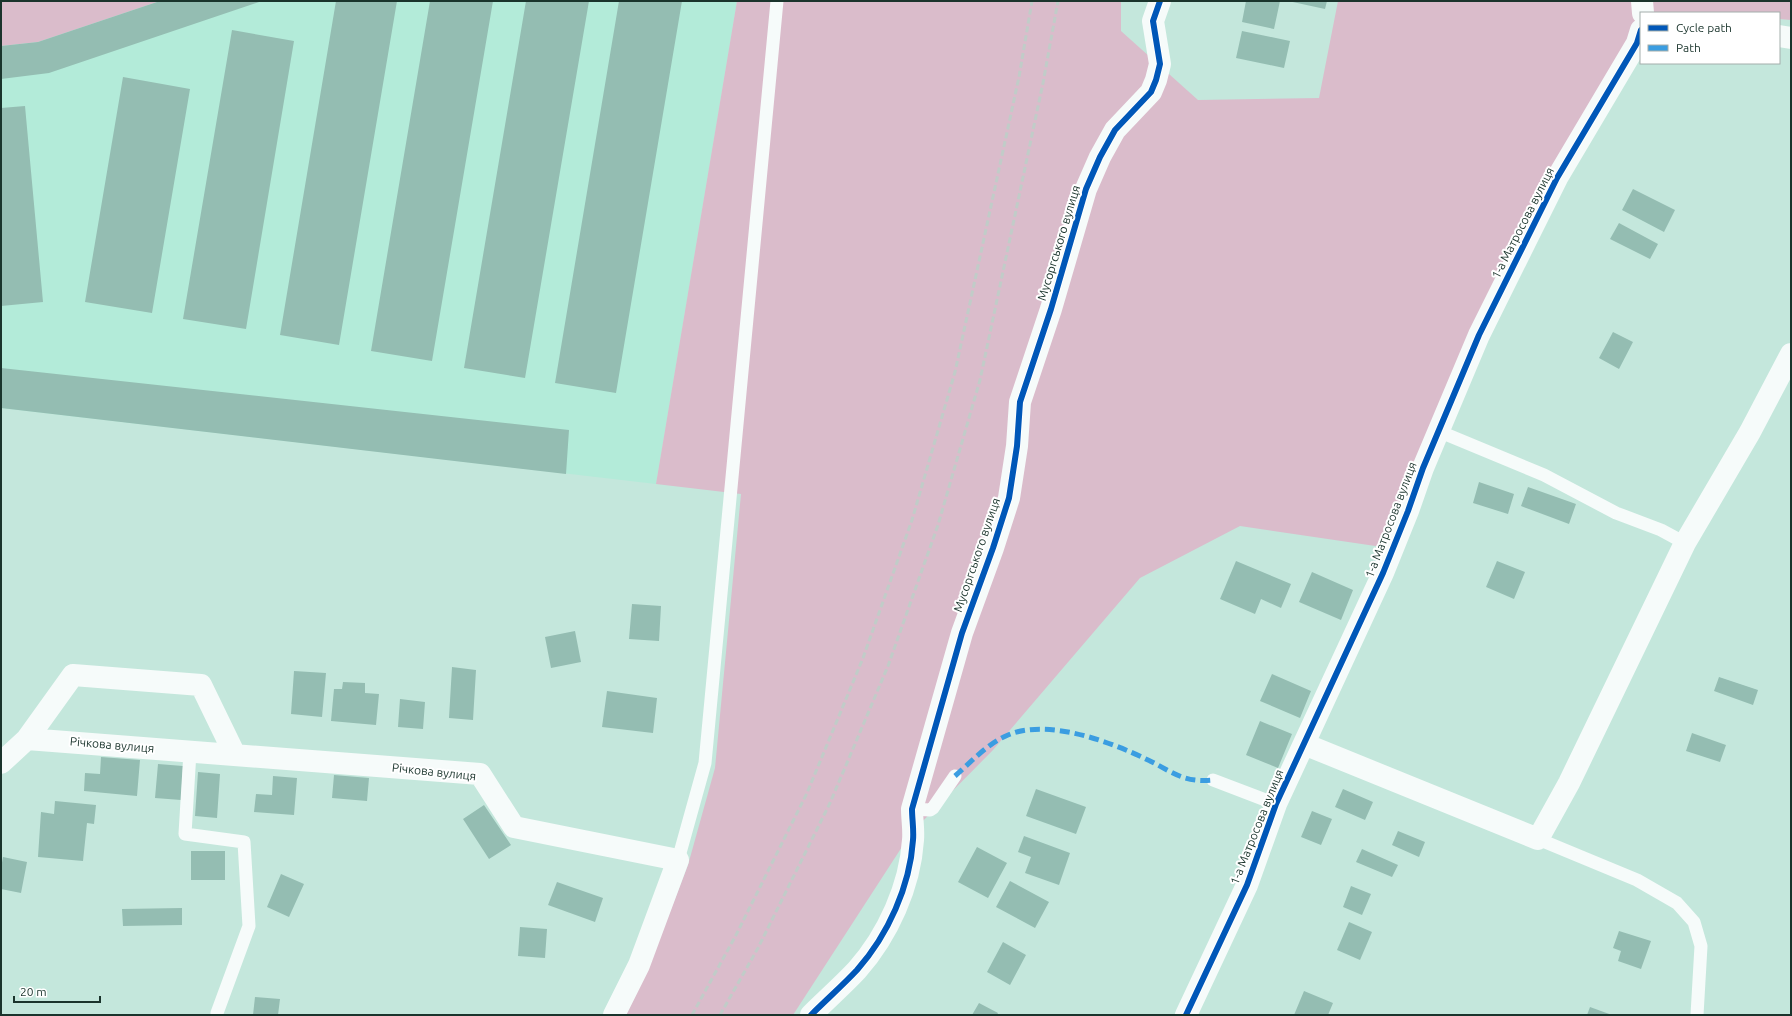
<svg xmlns="http://www.w3.org/2000/svg" width="1792" height="1016" viewBox="0 0 1792 1016" font-family="Ubuntu,sans-serif">
	<rect width="100%" height="100%" fill="#c4e7dc"/>
	<path fill="#b3ebd9" d="M160,1h577l-81,483 -655,-76v-362l37,-4z"/>
	<path fill="#dabccb" d="M1,1h159l-122,41 -37,4z
		M737,1h384v30l77,69 121,-2 19,-97h453v19l-12,-1v-6h-138l-160,315 -92,220 -149,-22 -100,52 -147,172 -82,83 -118,182h-167l21,-43 41,-107 27,-97 26,-274 -85,-10z"/>
	<path fill="#94bdb2" d="M160,1h102l-213,72 -48,6v-33l37,-4z
		M336,1h61l-58,344 -59,-10z
		M430,1h63l-61,360 -61,-10z
		M526,1h63l-64,377 -61,-10z
		M619,1h63l-66,392 -61,-10z
		M1246,1h34l-6,28 -32,-7z
		M1288,1h39l-2,8z
		M232,30l62,11 -48,288 -63,-10z
		M1242,31l48,10 -6,27 -48,-10z
		M123,77l67,12 -38,224 -67,-11z
		M25,106l18,196 -42,4v-198z
		M1633,189l42,21 -11,22 -42,-22z
		M1619,223l39,21 -8,15 -40,-20z
		M1613,332l20,10 -14,27 -20,-11z
		M1,368l568,62 -3,44 -565,-66z
		M1479,482l35,12 -6,20 -35,-11z
		M1528,487l48,17 -7,20 -48,-18z
		M1236,561l55,23 -10,24 -20,-9 -6,15 -35,-15z
		M1497,561l28,11 -11,27 -28,-12z
		M1312,572l41,18 -12,30 -42,-18z
		M632,604l29,2 -2,35 -30,-2z
		M575,631l6,31 -30,6 -6,-31z
		M452,667l24,3 -3,50 -24,-2z
		M294,671l32,2 -4,44 -31,-3z
		M1272,674l39,17 -11,27 -40,-17z
		M1719,677l39,13 -5,15 -39,-14z
		M343,682l22,1v10l14,1 -3,31 -45,-4 3,-32h8z
		M607,691l50,7 -4,35 -51,-6z
		M400,699l25,3 -2,27 -25,-2z
		M1260,721l32,13 -14,34 -32,-13z
		M1692,733l34,12 -6,17 -34,-11z
		M101,757l39,3 -3,36 -53,-5 1,-18 15,1z
		M158,764l25,2 -2,34 -26,-2z
		M198,772l22,2 -3,44 -22,-2z
		M334,775l35,3 -2,23 -35,-3z
		M273,776l24,2 -3,37 -40,-3 2,-18 16,1z
		M1036,789l50,18 -10,27 -50,-18z
		M1343,789l30,13 -8,18 -30,-13z
		M55,801l41,4 -2,19 -7,-1 -4,38 -45,-4 3,-45 13,2z
		M484,805l27,40 -22,14 -26,-40z
		M1312,811l20,8 -11,26 -20,-8z
		M1398,831l27,11 -6,15 -27,-12z
		M1024,836l46,17 -11,32 -34,-12 6,-16 -13,-5z
		M977,847l30,16 -19,35 -30,-16z
		M1362,849l36,16 -6,12 -36,-15z
		M191,851h34v29h-34z
		M3,857l24,5 -6,31 -20,-4v-21z
		M281,874l23,10 -15,33 -22,-10z
		M1010,881l39,21 -14,26 -39,-21z
		M557,882l46,16 -8,24 -47,-17z
		M1351,886l20,8 -9,21 -19,-8z
		M182,908v17l-59,1 -1,-17z
		M1349,922l23,10 -12,28 -23,-10z
		M520,927l27,2 -2,29 -27,-2z
		M1619,931l32,10 -10,28 -23,-8 3,-10 -8,-3z
		M1003,942l23,13 -16,30 -23,-13z
		M1304,991l29,12 -5,12h-34z
		M255,997l25,2 -2,16h-25z
		M979,1003l19,10 -1,2h-25z
		M1590,1007l22,8h-25z"/>
	<g fill="none" stroke-linecap="round" stroke-linejoin="round">
		<path stroke="#f6fbfa" stroke-width="13" d="M1438,431l106,44 72,38 45,17 24,13
			M190,752l-5,82 59,8 5,84 -32,87
			M1213,780l63,24
			M912,809l18,1 3,-2 22,-32
			M1538,839l99,41 40,23 17,19 7,24 -4,69
			M678,860l27,-97 72,-762"/>
		<path stroke="#f6fbfa" stroke-width="22" d="M1642,1l1,12
			M1779,36l12,2
			M27,739l453,35 34,53 164,33 -39,105 -25,50
			M1304,744l234,95 31,-56 116,-240 65,-111 41,-78
			M1,763l26,-24 46,-64 128,10 34,70
			M811,1015c15,-15 32,-30 46,-45 31,-35 53,-84 56,-130 1,-10 -1,-21 -1,-31l50,-176 31,-85 16,-50 8,-52 3,-44 31,-93 35,-120 14,-32 15,-27 36,-38 5,-12 4,-16 -7,-43 7,-20
			M1186,1015l61,-130 29,-81 107,-231 25,-62 15,-43 56,-133 78,-157 80,-135 4,-13"/>
		<path stroke="#c1ccc8" stroke-width="3" stroke-dasharray="6 3" stroke-linecap="butt" d="M692,1015l43,-78 72,-144 56,-135 49,-138 43,-148 64,-295 13,-76
			M720,1015l38,-67 72,-145 58,-137 50,-141 42,-145 63,-297 15,-82"/>
		<path stroke="#3b9de1" stroke-width="5" stroke-dasharray="10 5" stroke-linecap="butt" d="M955,776c16,-14 33,-33 53,-41 40,-17 103,7 140,25 25,12 35,23 65,20"/>
		<defs>
			<path id="cycleway" d="M811,1015c15,-15 32,-30 46,-45 31,-35 53,-84 56,-130 1,-10 -1,-21 -1,-31l50,-176 31,-85 16,-50 8,-52 3,-44 31,-93 35,-120 14,-32 15,-27 36,-38 5,-12 4,-16 -7,-43 7,-20
				M1186,1015l61,-130 29,-81 107,-231 25,-62 15,-43 56,-133 78,-157 80,-135 4,-13"/>
		</defs>
		<use href="#cycleway" stroke="#fff" stroke-width="8"/>
		<use href="#cycleway" stroke="#0057b8" stroke-width="6"/>
	</g>
	<g text-anchor="middle" stroke-width="4" stroke-linejoin="round" paint-order="stroke">
		<g font-size="12" fill="#1a342c" stroke="#fff">
			<text transform="translate(1523 223) rotate(-63)" y="4">1-а Матросова вулиця</text>
			<text transform="translate(1059 243) rotate(-73)" y="4">Мусоргського вулиця</text>
			<text transform="translate(1391 520) rotate(-69)" y="4">1-а Матросова вулиця</text>
			<text transform="translate(977 555) rotate(-71)" y="4">Мусоргського вулиця</text>
			<text transform="translate(112 745) rotate(5)" y="4">Річкова вулиця</text>
			<text transform="translate(434 772) rotate(6)" y="4">Річкова вулиця</text>
			<text transform="translate(1257 827) rotate(-68)" y="4">1-а Матросова вулиця</text>
		</g>
	</g>
	<rect width="1792" height="1016" fill="none" stroke="#1a342c" stroke-width="4"/>
	<rect x="1640" y="12" width="140" height="52" fill="#ffffff" stroke="#a3aeab"/>
	<rect x="1648" y="25" width="20" height="6" fill="#0057b8" stroke="#a3aeab"/>
	<text x="1676" y="32" font-size="12" fill="#1a342c">Cycle path</text>
	<rect x="1648" y="45" width="20" height="6" fill="#3b9de1" stroke="#a3aeab"/>
	<text x="1676" y="52" font-size="12" fill="#1a342c">Path</text>
	<path d="M14 996v6h86v-6" fill="none" stroke="#1a342c" stroke-width="2"/>
	<text x="20" y="996" font-size="12" fill="#1a342c" stroke="#ffffff" stroke-width="3" paint-order="stroke">20 m</text>
</svg>
